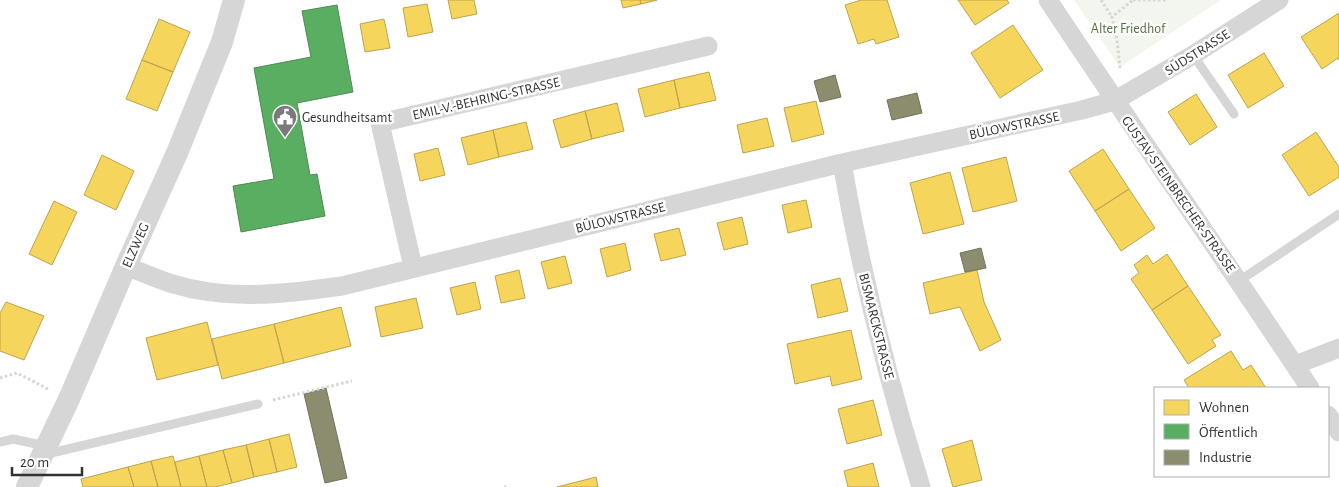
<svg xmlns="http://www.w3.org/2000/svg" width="1339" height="487" viewBox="0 0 1339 487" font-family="'Alegreya Sans',sans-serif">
	<rect width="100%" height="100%" fill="#fff"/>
	<path fill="#f2f6ee" d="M1074,0h147l-101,67z"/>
	<path fill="#f6d55c" stroke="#bba44f" d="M448,0h26l3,14 -25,5z
		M621,0h19l1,4 -18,4z
		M640,0h17l-16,4z
		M861,0h26l12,37 -23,7 -2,-5 -16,5 -13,-39z
		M958,0h49l2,3 -34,22z
		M427,4l6,28 -25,5 -5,-29z
		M1339,13v47l-1,-2 -16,11 -21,-32z
		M159,19l31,13 -17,40 -31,-12z
		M384,19l6,29 -25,4 -5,-28z
		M1013,25l30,45 -43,28 -29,-45z
		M1264,53l20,33 -36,22 -20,-33z
		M142,60l31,12 -16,39 -31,-12z
		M709,72l7,28 -36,8 -6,-28z
		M674,80l6,28 -35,9 -7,-28z
		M1196,94l21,33 -27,18 -22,-33z
		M816,101l8,33 -32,8 -8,-34z
		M617,103l7,28 -32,8 -7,-28z
		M585,111l7,28 -31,9 -8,-28z
		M767,118l7,28 -31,7 -6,-28z
		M526,122l7,27 -34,8 -6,-27z
		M493,130l6,27 -31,8 -7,-27z
		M1316,132l23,35v10l-30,19 -27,-41z
		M438,148l7,27 -25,6 -6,-27z
		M1103,149l26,40 -34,22 -26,-40z
		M102,155l32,16 -18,39 -32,-15z
		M1006,157l11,44 -44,11 -11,-44z
		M950,172l14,52 -41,10 -13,-51z
		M1129,189l26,39 -34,23 -26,-40z
		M806,200l6,27 -24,6 -6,-28z
		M54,201l23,11 -25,53 -23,-11z
		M742,217l6,27 -24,6 -7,-27z
		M679,228l7,27 -25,6 -7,-27z
		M625,243l6,27 -24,7 -7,-28z
		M1167,254l21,32 -36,24 -21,-31 8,-6 -5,-8 13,-10 6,9z
		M565,256l7,27 -24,6 -7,-27z
		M519,270l6,28 -24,5 -6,-27z
		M977,270l7,32 17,38 -21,11 -20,-44 -30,7 -7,-31z
		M840,278l8,33 -30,7 -7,-33z
		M475,282l6,27 -24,6 -7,-27z
		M1188,286l33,49 -9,5 4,6 -28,18 -36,-54z
		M416,298l7,30 -42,9 -6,-30z
		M6,302l38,14 -20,44 -24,-9v-38z
		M341,307l10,39 -67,17 -10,-39z
		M207,322l11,43 -61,15 -11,-42z
		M274,324l10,39 -62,16 -10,-40z
		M851,330l11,49 -30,7 -2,-10 -35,8 -8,-40z
		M1231,351l12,19 8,-5 15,23h-77l-5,-8z
		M873,400l9,35 -35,9 -9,-35z
		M289,434l8,33 -20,5 -8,-33z
		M269,439l8,33 -23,5 -8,-32z
		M972,440l10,40 -29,7 -11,-38z
		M246,445l8,32 -22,6 -9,-33z
		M223,450l9,33 -17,4h-8l-8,-31z
		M173,456l8,31h-23l-7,-26z
		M199,456l8,31h-26l-6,-25z
		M151,461l7,26h-24l-6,-20z
		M873,463l6,24h-31l-4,-16z
		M128,467l6,20h-51l-2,-8z
		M596,477l2,10h-41z"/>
	<path fill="#5aae61" stroke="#4e8953" d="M337,5l16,87 -56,11 13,72 7,-1 8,42 -84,16 -8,-46 41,-7 -20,-111 57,-11 -9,-46z"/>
	<path fill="#8c8c6e" stroke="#71715c" d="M835,75l6,22 -21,5 -6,-21z
		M917,93l5,20 -30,7 -5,-20z
		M981,248l5,20 -21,4 -5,-19z
		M326,388l21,90 -22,5 -21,-89z"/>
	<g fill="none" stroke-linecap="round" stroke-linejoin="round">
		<path stroke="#d6d6d6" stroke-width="3" stroke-dasharray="2.5 2.5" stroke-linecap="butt" d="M1101,0l11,17
			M1133,0h34
			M1120,68l-3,-28 -5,-23 21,-17
			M0,378l17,-5 31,16
			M273,400l79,-19
			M504,487l5,-1"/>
		<path stroke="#d6d6d6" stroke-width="9" d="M1193,55l41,59
			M1239,281l100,-67
			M0,442l13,-3 33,7
			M47,454l211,-50"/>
		<path stroke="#d6d6d6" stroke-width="19" d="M1048,0c86,130 176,258 262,388
			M842,163c19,109 46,218 79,324
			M126,266c15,6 31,13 47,18 55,17 113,10 169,2l500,-123 240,-53 32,-9 79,-46 86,-55
			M413,267l-33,-144 328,-77
			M1295,365l44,-17
			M1328,415l11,17"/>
		<path stroke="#d6d6d6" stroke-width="22" d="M27,487l42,-88 57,-133 51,-113 45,-111 12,-42"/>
	</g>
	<defs>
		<symbol id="civic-pin" viewBox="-11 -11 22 30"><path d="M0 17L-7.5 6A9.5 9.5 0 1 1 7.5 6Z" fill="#7a7a7a" stroke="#fff"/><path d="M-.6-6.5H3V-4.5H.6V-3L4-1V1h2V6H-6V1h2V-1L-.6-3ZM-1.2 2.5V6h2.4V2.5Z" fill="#fff"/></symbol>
	</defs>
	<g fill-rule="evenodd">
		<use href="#civic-pin" x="271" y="103" width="28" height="38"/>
	</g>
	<g text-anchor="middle" stroke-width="5" stroke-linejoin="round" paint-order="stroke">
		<g font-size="14" fill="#53713b" stroke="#fff">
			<text x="1128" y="33">Alter Friedhof</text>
		</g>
		<g font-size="14" fill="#323232" stroke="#fff">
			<text transform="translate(1197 52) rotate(-32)" y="5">SÜDSTRASSE</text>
			<text transform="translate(486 98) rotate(-13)" y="5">EMIL-V.-BEHRING-STRASSE</text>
			<text transform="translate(1014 125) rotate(-12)" y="5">BÜLOWSTRASSE</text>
			<text transform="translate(1179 194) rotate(55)" y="5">GUSTAV-STEINBRECHER-STRASSE</text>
			<text transform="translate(620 217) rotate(-14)" y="5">BÜLOWSTRASSE</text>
			<text transform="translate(135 245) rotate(-66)" y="5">ELZWEG</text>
			<text transform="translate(877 326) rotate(76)" y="5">BISMARCKSTRASSE</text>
		</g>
		<g font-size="14" fill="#323232" stroke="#fff" text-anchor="start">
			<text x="302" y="122">Gesundheitsamt</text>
		</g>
	</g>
	<rect x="1154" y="387" width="175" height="90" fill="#ffffff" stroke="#adadad"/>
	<rect x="1164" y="400" width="25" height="15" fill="#f6d55c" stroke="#adadad"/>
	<text x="1199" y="412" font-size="15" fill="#323232">Wohnen</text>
	<rect x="1164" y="424" width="25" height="15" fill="#5aae61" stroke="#adadad"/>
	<text x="1199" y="437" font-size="15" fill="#323232">Öffentlich</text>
	<rect x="1164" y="450" width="25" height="15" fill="#8c8c6e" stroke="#adadad"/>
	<text x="1199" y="462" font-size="15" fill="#323232">Industrie</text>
	<path d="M12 467v8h70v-8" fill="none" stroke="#323232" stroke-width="2.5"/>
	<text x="20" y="467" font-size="15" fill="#323232" stroke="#ffffff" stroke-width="4" paint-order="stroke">20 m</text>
</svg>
